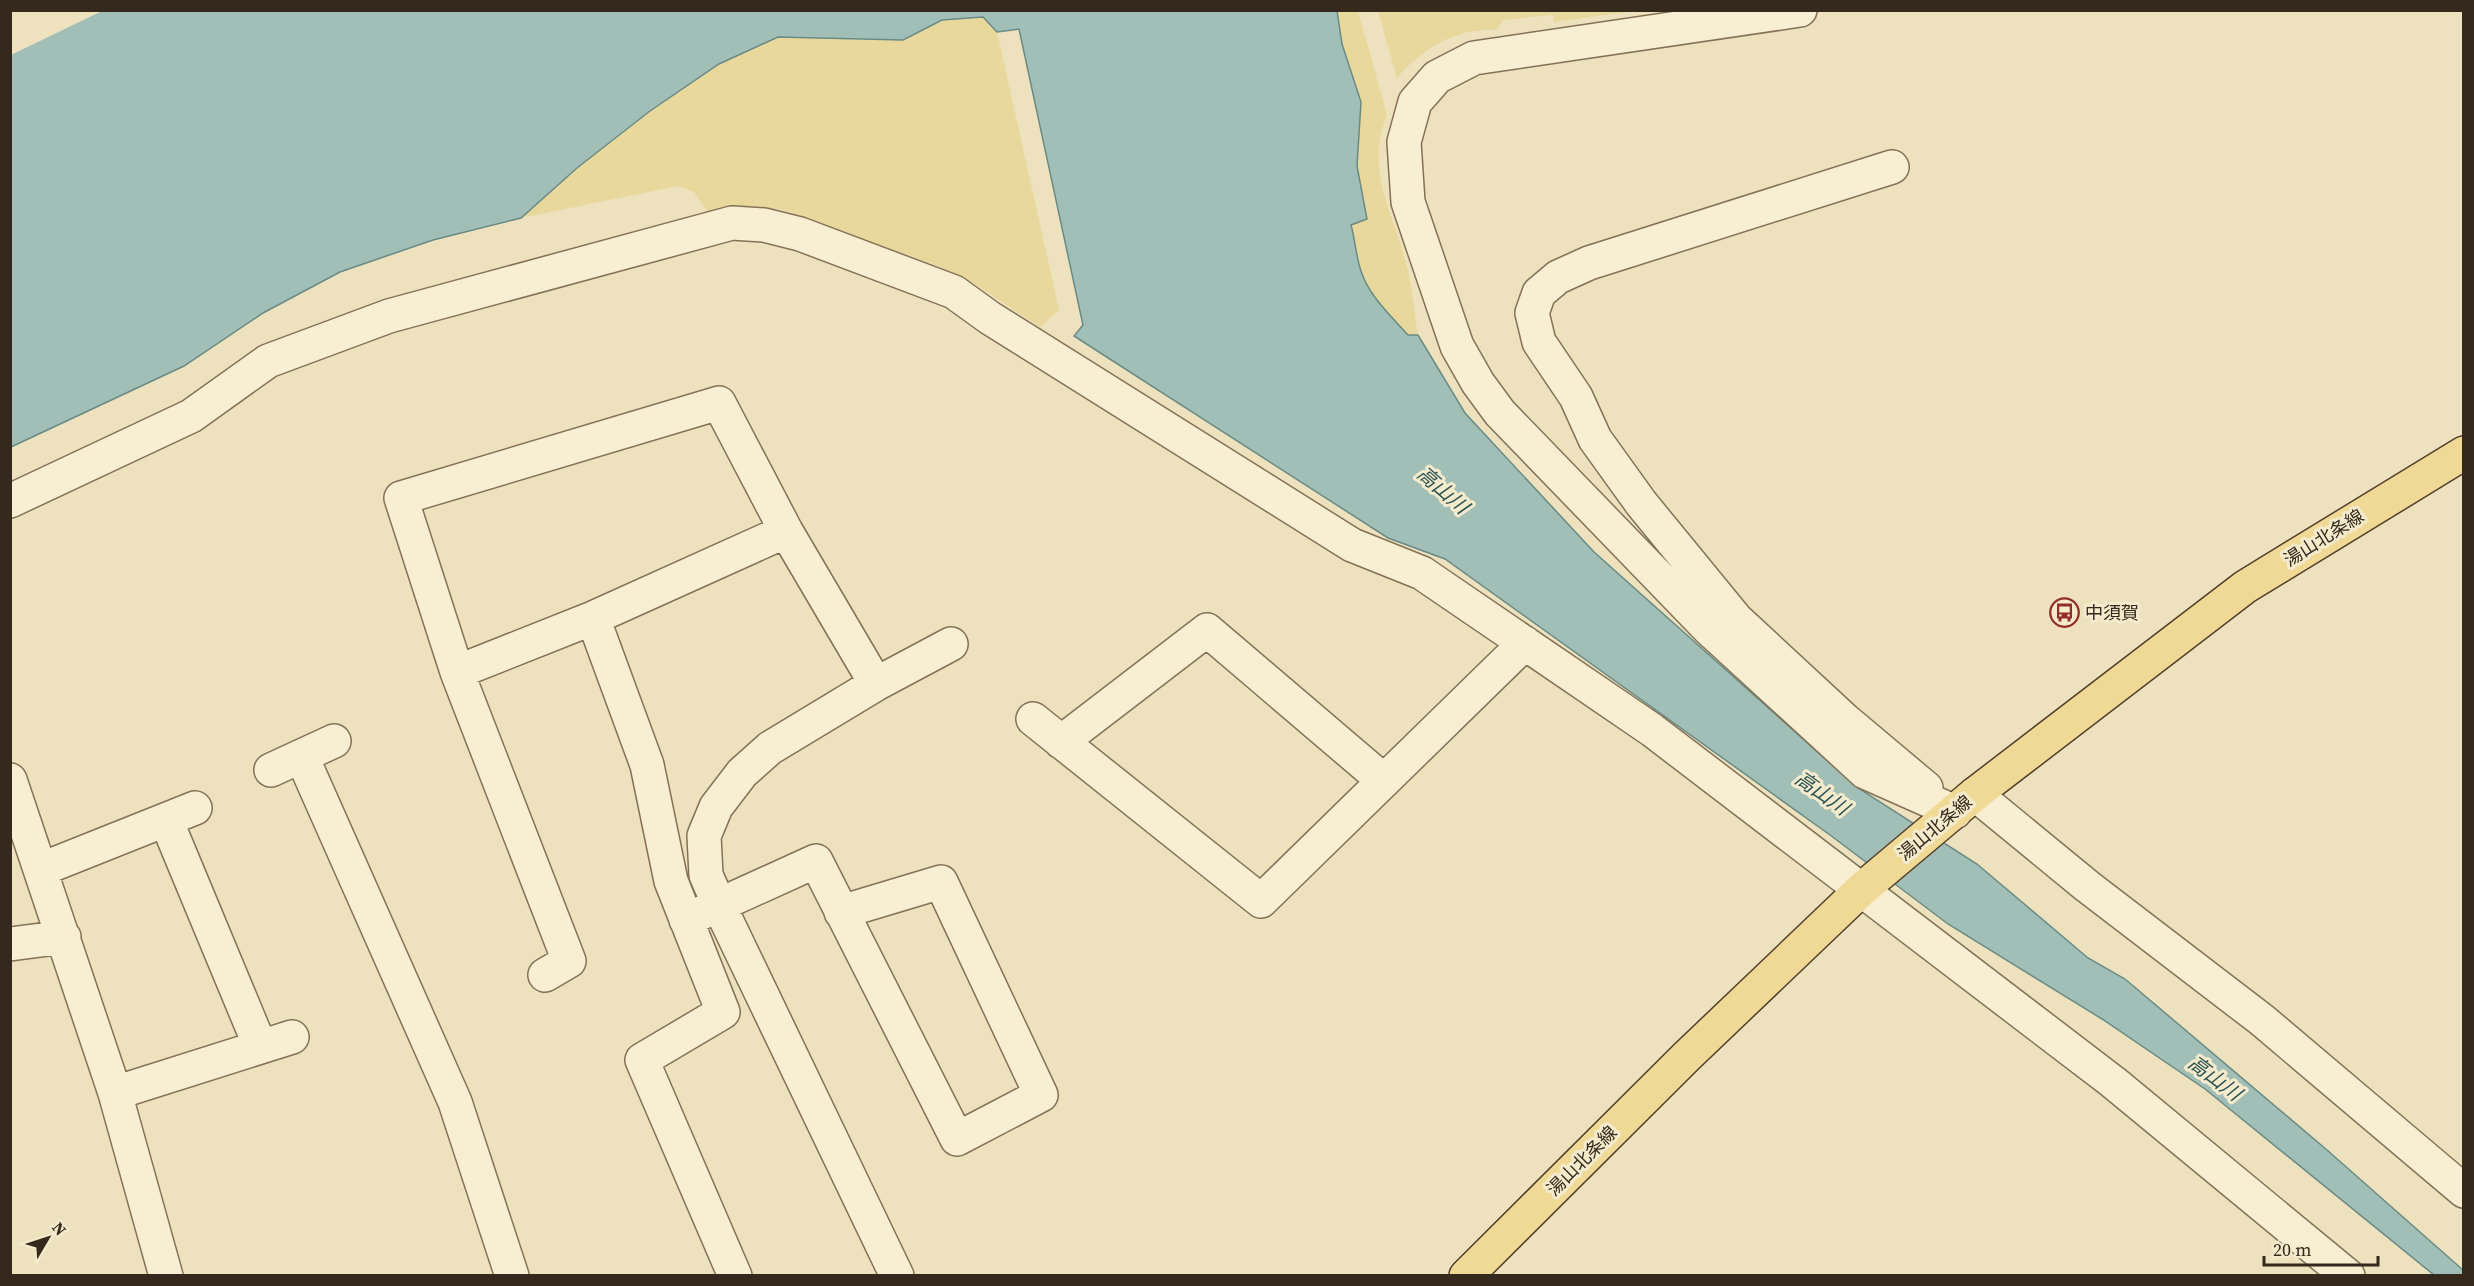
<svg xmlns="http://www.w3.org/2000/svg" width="2474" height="1286" viewBox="0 0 2474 1286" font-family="'Source Serif 4','Noto Sans JP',serif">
	<rect width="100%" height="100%" fill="#ede1be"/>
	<path fill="#e9d89b" d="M1337,11h21l29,104c-23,58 7,97 20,152 6,22 7,46 11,68h-10c-17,-19 -39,-39 -48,-64 -4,-15 -5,-32 -9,-47l16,-5 -10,-53 4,-64 -19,-58z
		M1378,11v-1l255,1 -79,11 -1,-7 -50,5 -7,10c-40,-2 -74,19 -99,48z
		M983,17l14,15 62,278 -19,17 -64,-42 -38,-19 -158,-57 -40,-1 -32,4 -14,-20 -16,-6 -157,32 56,-50 73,-57 69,-47 59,-27 125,3 39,-20z"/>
	<path fill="#a1beb7" stroke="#698b85" stroke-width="1.5" d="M10,11h1327l5,33 19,58 -4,64 10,53 -16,6c4,14 5,32 10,46 8,25 30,45 47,64h10l47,78 129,139 264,236 119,76 111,94 37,21 202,171 136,120v5h-29l-229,-186 -103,-70 -154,-95 -118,-89 -385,-276 -57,-21 -314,-202 9,-11 -64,-296 -22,3 -14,-15 -41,3 -39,20 -125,-3 -59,27 -69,47 -73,57 -56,50 -88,22 -93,32 -77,41 -79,53 -173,81z"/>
	<path fill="#ede1be" d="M11,11v-1l91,1 -91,44z"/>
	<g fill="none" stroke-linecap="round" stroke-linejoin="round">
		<defs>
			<path id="minor" d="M1800,10l-326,48 -37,19 -22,25 -11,40 4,60 49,144 21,37 22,30 208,215 157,144 90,40
				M1892,167l-303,96 -31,14 -19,16 -7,20 7,29 37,55 19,42 46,64 95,116 109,101 81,68
				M719,403l67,128 -193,87 -136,54 -56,-174z
				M10,501l181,-85 77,-55 121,-45 343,-93 32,2 36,9 154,58 36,26 362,227 70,28 230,157 461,352 235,194
				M786,531l90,153
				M593,618l54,147 24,116 52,131 -81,48 93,216
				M457,672l112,289 -24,14
				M1033,719l228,182 264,-258
				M1061,742l146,-112 177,151
				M302,757l153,345 57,174
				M271,770l63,-29
				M10,780l105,313 51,183
				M1975,794l112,92 175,134 202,171
				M166,820l94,226
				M42,869l153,-61
				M686,920l130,-59 141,278 84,-44 -100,-213 -100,30
				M10,944l54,-7
				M115,1093l177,-56
				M897,1276l-178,-371 -13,-30 -2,-39 12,-29 26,-34 28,-25 106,-64 75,-40"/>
			<path id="major" d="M1466,1276l220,-219 176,-168 113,-95 270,-207 219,-134"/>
		</defs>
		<use href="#minor" stroke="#847257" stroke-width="36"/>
		<use href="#major" stroke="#523f2c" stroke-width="36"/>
		<use href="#minor" stroke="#f8eed1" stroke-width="33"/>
		<use href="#major" stroke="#f0d995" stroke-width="33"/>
	</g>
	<defs>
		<symbol id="bus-ring" viewBox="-11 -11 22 22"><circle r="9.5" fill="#f4ebcd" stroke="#922d28" stroke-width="1.5"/><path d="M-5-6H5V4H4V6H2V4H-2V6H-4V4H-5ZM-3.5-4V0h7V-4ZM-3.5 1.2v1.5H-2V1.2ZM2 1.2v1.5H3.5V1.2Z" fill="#922d28"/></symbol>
	</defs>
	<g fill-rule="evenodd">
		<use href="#bus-ring" x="2048" y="596" width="33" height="33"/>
	</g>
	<g text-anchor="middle" stroke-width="6" stroke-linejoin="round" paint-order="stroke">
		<g font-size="18" fill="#34291c" stroke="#f4ebcd">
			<text transform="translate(2324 538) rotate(-32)" y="6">湯山北条線</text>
			<text transform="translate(1935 828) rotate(-40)" y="6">湯山北条線</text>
			<text transform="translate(1582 1161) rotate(-45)" y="6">湯山北条線</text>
		</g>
		<g font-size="18" fill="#34291c" stroke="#f4ebcd" text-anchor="start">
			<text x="2085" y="619">中須賀</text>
		</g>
		<g font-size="20" font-style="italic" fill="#2b5353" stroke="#f4ebcd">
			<text transform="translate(1443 490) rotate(41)" y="7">高山川</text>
			<text transform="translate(1822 793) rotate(35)" y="7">高山川</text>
			<text transform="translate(2215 1078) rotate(37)" y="7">高山川</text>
		</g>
	</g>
	<rect width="2474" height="1286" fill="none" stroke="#34291c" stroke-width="24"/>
	<g transform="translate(48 1238) rotate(51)" stroke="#f4ebcd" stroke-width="4.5" paint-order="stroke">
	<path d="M0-4.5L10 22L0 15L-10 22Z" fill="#34291c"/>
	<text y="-9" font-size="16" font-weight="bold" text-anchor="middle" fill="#34291c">N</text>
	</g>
	<path d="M2264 1256v9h114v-9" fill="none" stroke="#34291c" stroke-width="3"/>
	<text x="2273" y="1256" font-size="18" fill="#34291c" stroke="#f4ebcd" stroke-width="4.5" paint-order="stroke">20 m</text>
</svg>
